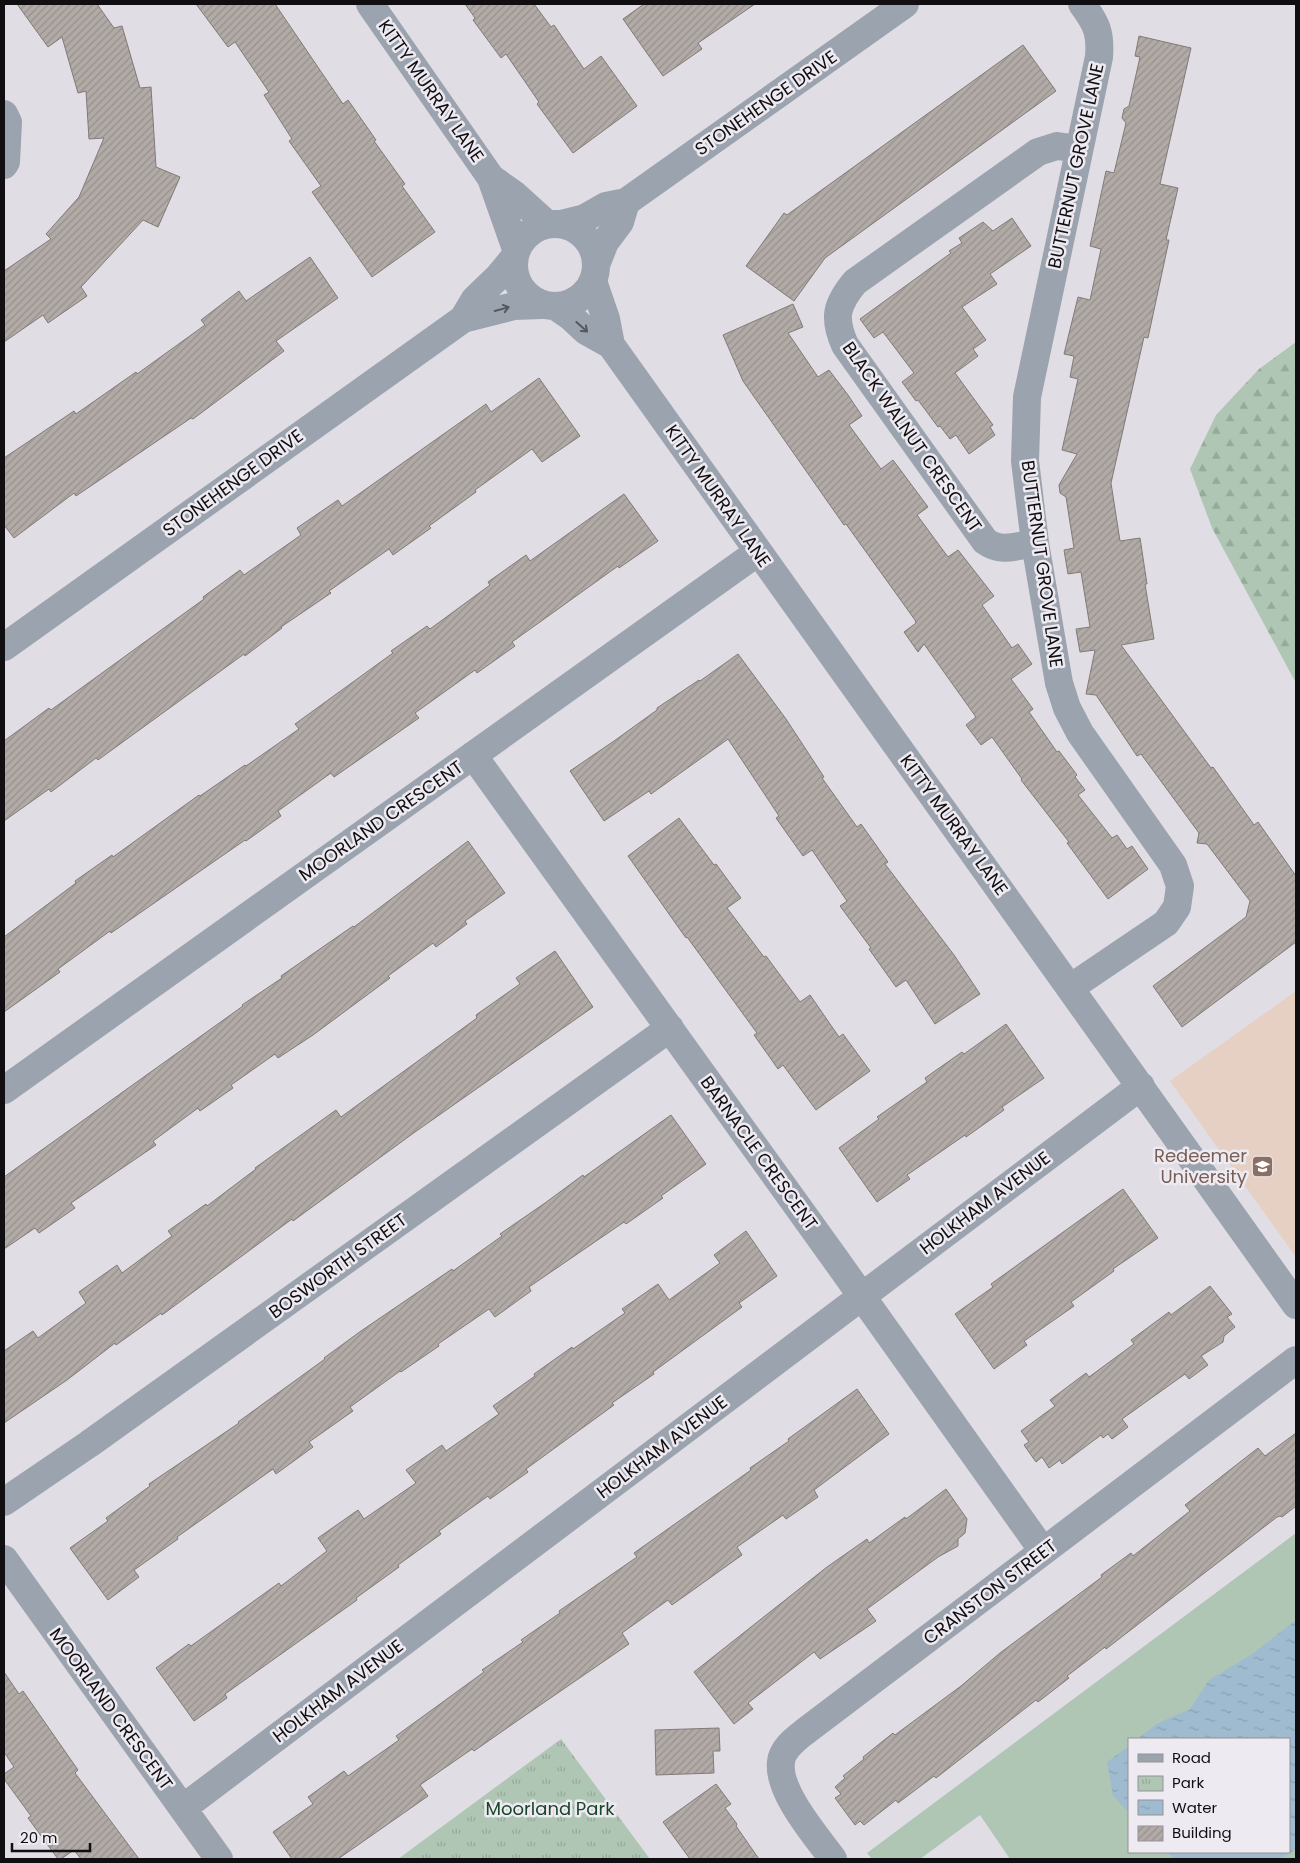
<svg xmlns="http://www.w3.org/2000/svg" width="1300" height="1863" viewBox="0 0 1300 1863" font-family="Poppins,sans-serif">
	<defs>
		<pattern id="forest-firs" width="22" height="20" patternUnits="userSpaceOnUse" patternTransform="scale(1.25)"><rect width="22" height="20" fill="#afc6b4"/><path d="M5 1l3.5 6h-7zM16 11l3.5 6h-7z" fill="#96a99a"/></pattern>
		<pattern id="park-tufts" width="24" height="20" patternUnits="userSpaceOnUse" patternTransform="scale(1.25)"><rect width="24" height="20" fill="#afc6b4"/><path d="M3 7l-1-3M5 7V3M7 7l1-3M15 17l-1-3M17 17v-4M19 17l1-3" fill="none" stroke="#96a99a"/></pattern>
		<pattern id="water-ripples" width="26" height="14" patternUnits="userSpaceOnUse" patternTransform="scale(1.25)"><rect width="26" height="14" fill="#9fbbcf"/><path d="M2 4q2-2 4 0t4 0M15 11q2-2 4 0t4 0" fill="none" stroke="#88a0b1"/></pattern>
		<pattern id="building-hatch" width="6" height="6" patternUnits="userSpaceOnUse" patternTransform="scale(1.25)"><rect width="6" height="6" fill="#b1aaa6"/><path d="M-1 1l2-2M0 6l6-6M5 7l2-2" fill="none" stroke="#97918e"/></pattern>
	</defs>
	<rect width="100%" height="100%" fill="#e1dde4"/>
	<path fill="#e6d0c4" d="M1296,991v266l-126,-176z"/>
	<path fill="#afc6b4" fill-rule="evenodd" d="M1296,1533v326h-286l-30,-44 -60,44h-48l-5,-6zM1129,1739h160v113h-160z"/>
	<path fill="url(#forest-firs)" d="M1296,342v341l-84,-155 -22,-59 26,-54 43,-46z"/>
	<path fill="url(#park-tufts)" d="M561,1739l89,120h-252z"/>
	<path fill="url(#water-ripples)" d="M1296,1620v229l-15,10h-106l-9,-7h123v-113h-152l21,-16 32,-14 19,-29 43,-26z
		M1129,1746v67l-16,-17 -6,-34z"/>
	<path fill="url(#building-hatch)" stroke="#817a77" d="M17,4h80l17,24 8,-2 18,62 11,-1 5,80 24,10 -22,50 -15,-7 -62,67 6,9 -39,27 -5,-8 -39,27v-71l47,-32 -5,-5 33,-37 25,-59 -15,1 -3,-48 -8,2 -16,-56 -14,10z
		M196,4h79l68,100 5,-4 28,40 -2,1 31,43 -3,2 33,46 -63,45 -60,-85 9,-6 -32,-45 3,-2 -28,-44 5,-3 -34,-50 -7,5z
		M465,4h69l17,23 3,-2 30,44 17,-13 36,50 -64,47 -36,-49 2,-2 -33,-48 -5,4 -28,-38 2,-2z
		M644,4h111l-57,39 4,6 -39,27 -40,-57z
		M1139,36l52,12 -31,136 18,4 -12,52h3l-21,98 -4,-1 -33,146 9,58 20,-3 7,46h-2l9,55 -33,6 90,123 2,-1 41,58 4,-3 38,54v66l-114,85 -29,-41 93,-69 4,-16 -43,-57 -10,-1 2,-10 -58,-79 -4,2 -41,-61 -10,-1 9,-44 -15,2 -4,-23 14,-2 -9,-55 -13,2 -4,-24 10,-2 -8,-51 -6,-4 -1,-8 18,-31 -15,-4 16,-71 -8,-2 4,-21 -10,-2 14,-57 12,3 11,-51 -11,-3 16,-75 8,2 12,-50 -4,-5 2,-9 5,-3 11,-49 -5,-1z
		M1023,45l33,46 -231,167 -31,43 -48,-35 38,-53 3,2z
		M1012,218l19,28 -41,28 7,10 -35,23 24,33 -13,9 5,7 -23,17 38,52 -3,2 5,8 -26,19 -13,-19 -6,4 -10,-13 -2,1 -20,-27 -2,1 -14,-19 12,-9 -31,-41 -9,6 -14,-19 91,-66 -2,-2 13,-8 -3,-5 24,-16 10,9z
		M310,257l28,41 -62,43 8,10 -91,68 -2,-1 -115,78 -2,-3 -60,45 -10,-13v-67l70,-47 2,3 60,-42 1,2 68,-49 -4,-5 38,-29 7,10z
		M793,304l10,23 -15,6 30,44 11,-7 19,25 14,21 -13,9 32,44 12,-9 35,47 -11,8 31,42 10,-7 36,46 -12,9 30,43 6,-4 14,20 -21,15 22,30 -4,3 28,40 2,-1 18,24 -2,2 10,13 -7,5 34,43 5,-3 10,14 5,-3 16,23 -40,30 -41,-56 2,-1 -48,-62 1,-1 -30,-42 -11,8 -15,-20 10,-8 -52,-73 -6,8 -14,-20 12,-9 -1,-3 -69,-96 -2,1 -101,-144 -20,-46z
		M539,378l41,58 -38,26 -10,-13 -57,41 1,2 -47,34 2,2 -38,27 -4,-6 -60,42 2,2 -50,34 1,1 -37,28 -1,-2 -146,106 -2,-2 -45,34 -2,-3 -45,32v-80l45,-33 2,2 153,-111 -1,-2 37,-27 4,5 57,-40 -4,-7 41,-28 4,6 144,-102 5,8z
		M624,494l34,47 -39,27 -1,-2 -106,76 3,4 -38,27 -2,-3 -60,43 4,5 -85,59 -3,-4 -53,38 3,5 -35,25 -1,-1 -134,93 -1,-2 -52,38 2,3 -56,40v-75l72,-54 -1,-2 37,-26 1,2 86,-62 1,1 45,-31 1,1 53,-37 -4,-5 98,-71 -2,-2 36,-25 3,3 60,-44 -2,-3 38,-27 4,6z
		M738,654l48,65 38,58 -2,1 35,49 4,-3 27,38 -3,2 69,91 26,39 -45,30 -29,-44 -10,7 -27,-38 2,-1 -31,-42 7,-5 -35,-51 -9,6 -27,-38 3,-2 -51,-77 -77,55 -2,-3 -45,30 -34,-50 44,-30 43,-31v-2l42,-28 1,1z
		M679,818l35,47 2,-1 25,34 -14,10 37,49 2,-1 34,46 10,-7 29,42 4,-3 27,37 -54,39 -33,-45 -5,4 -24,-34 3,-2 -70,-96 -1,1 -58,-82z
		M468,841l37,52 -40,28 2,3 -31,23 -3,-4 -45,33 2,2 -77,57 -35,23 -3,-4 -44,31 2,3 -33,23 -2,-3 -45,33 3,4 -85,58 4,5 -36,25 -4,-5 -31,21v-72l239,-171 -1,-1 40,-27 -1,-2 72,-50 1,1z
		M555,951l38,56 -178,125 -122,89 -1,-2 -130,96 -1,-2 -45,32 -1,-2 -48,37 -63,43v-72l29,-20 5,7 48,-35 -7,-11 38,-27 5,8 50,-37 -4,-5 38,-27 1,2 49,-37 -1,-1 81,-58 5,7 136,-99 -1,-3 44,-31 -4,-6z
		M1006,1024l38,54 -42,29 2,3 -38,27 -1,-2 -58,40 3,4 -33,23 -38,-54 40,-29 -2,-2 50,-35 -2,-4 37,-26 2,2z
		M671,1115l35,49 -45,32 2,2 -37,26 -2,-2 -95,65 2,4 -36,26 -6,-8 -51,35 1,2 -38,26 -1,-1 -50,36 3,4 -44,31 4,5 -37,27 -3,-5 -96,68 1,2 -44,31 5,7 -31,23 -38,-52 38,-27 -2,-3 44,-32 -1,-2 90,-61 -1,-1 87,-63 -1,-1 37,-27 91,-62 1,2 49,-35 -2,-2 45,-31 38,-28 1,2z
		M1123,1189l35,49 -45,31 1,2 -43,31 3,4 -50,35 3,4 -33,24 -39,-55 38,-27 -2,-3z
		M746,1231l31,45 -38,27 3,4 -89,65 1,2 -42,29 2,2 -88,64 2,3 -38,27 -2,-3 -49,35 2,3 -43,31 1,2 -43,31 1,2 -132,94 2,4 -33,23 -38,-53 33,-24 2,2 88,-63 2,3 46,-35 -9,-13 40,-28 6,9 52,-36 -10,-13 36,-25 4,6 53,-37 -6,-8 42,-30 -1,-2 38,-27 1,2 52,-36 -3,-4 36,-25 11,16 51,-37 -6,-8z
		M1210,1286l22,28 -5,3 8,10 -11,9 -1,6 -22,14 7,9 -19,14 -4,-5 -63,45 6,8 -16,12 -4,-5 -5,4 -2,-3 -39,29 -2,-4 -11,8 -7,-11 -6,5 -12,-17 5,-3 -8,-11 34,-25 -5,-6 36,-27 3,4 45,-33 -3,-4 38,-28 2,3z
		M857,1389l32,45 -75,56 4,7 -32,22 -3,-4 -46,32 5,8 -70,50 -4,-5 -46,33 7,11 -112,77 -43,30 -2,-2 -52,36 8,11 -90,63h-46l-19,-27 40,-28 -5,-7 36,-26 4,5 51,-36 -3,-4 88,-64 -2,-2 41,-28 -2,-2 39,-27 -1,-2 78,-54 -3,-4 117,-83 -1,-2 39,-27 -1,-2z
		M1296,1433v73l-14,11 -2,-1 -3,1 -171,132 -1,-2 -38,29 2,2 -31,24 -2,-2 -100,78 -2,-2 -36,27 -2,-3 -32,25 -4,-4 -5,4 -20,-27 6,-4 -6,-7 10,-9 -2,-2 21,-17 -1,-2 30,-24 2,2 66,-49 39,-33 102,-76 -1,-2 30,-22 2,3 57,-45 -5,-6 73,-57 7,8z
		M946,1489l21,30 -2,14 -7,6v7l-20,11 -71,52 9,12 -56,38 -6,-7 -66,51 5,6 -19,15 -40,-52 133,-105 40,-28 2,4 36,-26 1,2z
		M4,1672l15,22 4,-3 55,79 -3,3 64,86h-58l-7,-9 -13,9h-3l-30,-41 3,-2 -27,-37v-5l10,-7 -10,-15z
		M719,1728l1,23h-7l1,22 -58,2 -1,-45z
		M716,1784l15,20 -6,4 12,16 -1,2 23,33h-69l-27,-37z"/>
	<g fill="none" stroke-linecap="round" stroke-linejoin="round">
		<path stroke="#9ba3ae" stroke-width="28" d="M370,4l121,174 25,71
			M4,114l4,8 -2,40 -2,3
			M491,178l24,17 32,29
			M514 265a41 41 0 1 1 82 0a41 41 0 1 1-82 0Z
			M561,224l24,-6 21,-12 20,-4 279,-198
			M596,265l9,-23 15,-20 6,-20
			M593,281l13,38 5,26 685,960
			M555,306l16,11 15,14 25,14
			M463,319l51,-13 28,-1
			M1035,543c-19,3 -34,10 -50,-2l-140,-196c-12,-27 -9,-40 10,-63l183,-130 19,-6 22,3
			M4,647l459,-328 12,-20 24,-23 14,-17
			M473,755l363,505 207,291
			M1070,988l96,-65 11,-16 3,-21 -7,-21 -93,-132 -13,-25 -8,-25 -24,-140 -10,-82 2,-64 72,-340c2,-25 -3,-34 -17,-53
			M4,1090l754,-538
			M4,1502l85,-58 581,-416
			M4,1559l215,300
			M183,1808l958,-722
			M833,1859c-17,-23 -56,-68 -52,-97 1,-14 16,-24 26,-32l489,-370"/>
	</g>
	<defs><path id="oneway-shaft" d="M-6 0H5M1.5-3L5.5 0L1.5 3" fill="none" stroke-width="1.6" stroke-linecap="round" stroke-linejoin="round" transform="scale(1.25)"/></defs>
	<g stroke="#565860">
		<use href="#oneway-shaft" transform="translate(502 309) rotate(-15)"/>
		<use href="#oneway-shaft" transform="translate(582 327) rotate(42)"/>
	</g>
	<defs>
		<symbol id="university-square" viewBox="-11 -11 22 22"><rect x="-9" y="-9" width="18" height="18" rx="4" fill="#8d6e63" stroke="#eeeaf1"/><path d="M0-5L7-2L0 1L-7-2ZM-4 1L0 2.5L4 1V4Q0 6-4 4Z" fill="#fff"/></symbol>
	</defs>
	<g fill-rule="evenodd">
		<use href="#university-square" x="1250" y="1154" width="25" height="25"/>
	</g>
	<g text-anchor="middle" stroke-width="5" stroke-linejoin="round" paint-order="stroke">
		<g font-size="18" fill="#100e11" stroke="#eeeaf1">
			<text transform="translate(431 91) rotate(55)" y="6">KITTY MURRAY LANE</text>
			<text transform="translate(766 103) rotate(-35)" y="6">STONEHENGE DRIVE</text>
			<text transform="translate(1076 166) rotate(-78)" y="6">BUTTERNUT GROVE LANE</text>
			<text transform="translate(912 437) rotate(55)" y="6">BLACK WALNUT CRESCENT</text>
			<text transform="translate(233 483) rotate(-36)" y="6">STONEHENGE DRIVE</text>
			<text transform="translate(718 496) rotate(55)" y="6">KITTY MURRAY LANE</text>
			<text transform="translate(1042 564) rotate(82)" y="6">BUTTERNUT GROVE LANE</text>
			<text transform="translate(381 821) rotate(-35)" y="6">MOORLAND CRESCENT</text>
			<text transform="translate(954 825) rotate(54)" y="6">KITTY MURRAY LANE</text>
			<text transform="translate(759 1153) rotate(54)" y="6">BARNACLE CRESCENT</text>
			<text transform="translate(985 1203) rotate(-37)" y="6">HOLKHAM AVENUE</text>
			<text transform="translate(338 1266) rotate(-36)" y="6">BOSWORTH STREET</text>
			<text transform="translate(662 1447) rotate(-37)" y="6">HOLKHAM AVENUE</text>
			<text transform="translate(990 1592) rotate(-37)" y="6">CRANSTON STREET</text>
			<text transform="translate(338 1691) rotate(-37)" y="6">HOLKHAM AVENUE</text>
			<text transform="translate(111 1709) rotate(54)" y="6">MOORLAND CRESCENT</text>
		</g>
		<g font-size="18" fill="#785e54" stroke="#eeeaf1" text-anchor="end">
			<text x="1247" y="1162">Redeemer<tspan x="1247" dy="21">University</tspan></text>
		</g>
		<g font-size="18" fill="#184628" stroke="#eeeaf1">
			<text x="550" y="1815">Moorland Park</text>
		</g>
	</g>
	<rect width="1300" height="1863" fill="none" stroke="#100e11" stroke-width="10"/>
	<rect x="1128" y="1738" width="162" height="115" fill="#eeeaf1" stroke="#959297"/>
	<rect x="1138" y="1754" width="25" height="8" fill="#9ba3ae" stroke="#959297"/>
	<text x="1172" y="1763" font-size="15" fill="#100e11">Road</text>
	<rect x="1138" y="1776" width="25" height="15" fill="url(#park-tufts)" stroke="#959297"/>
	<text x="1172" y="1788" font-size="15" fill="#100e11">Park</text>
	<rect x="1138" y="1800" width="25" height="15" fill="url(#water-ripples)" stroke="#959297"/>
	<text x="1172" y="1813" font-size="15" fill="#100e11">Water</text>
	<rect x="1138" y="1826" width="25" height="15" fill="url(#building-hatch)" stroke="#959297"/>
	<text x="1172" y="1838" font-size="15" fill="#100e11">Building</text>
	<path d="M12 1843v8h78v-8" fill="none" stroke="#100e11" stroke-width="2.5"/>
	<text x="20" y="1843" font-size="15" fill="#100e11" stroke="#eeeaf1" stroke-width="4" paint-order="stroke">20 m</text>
</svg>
